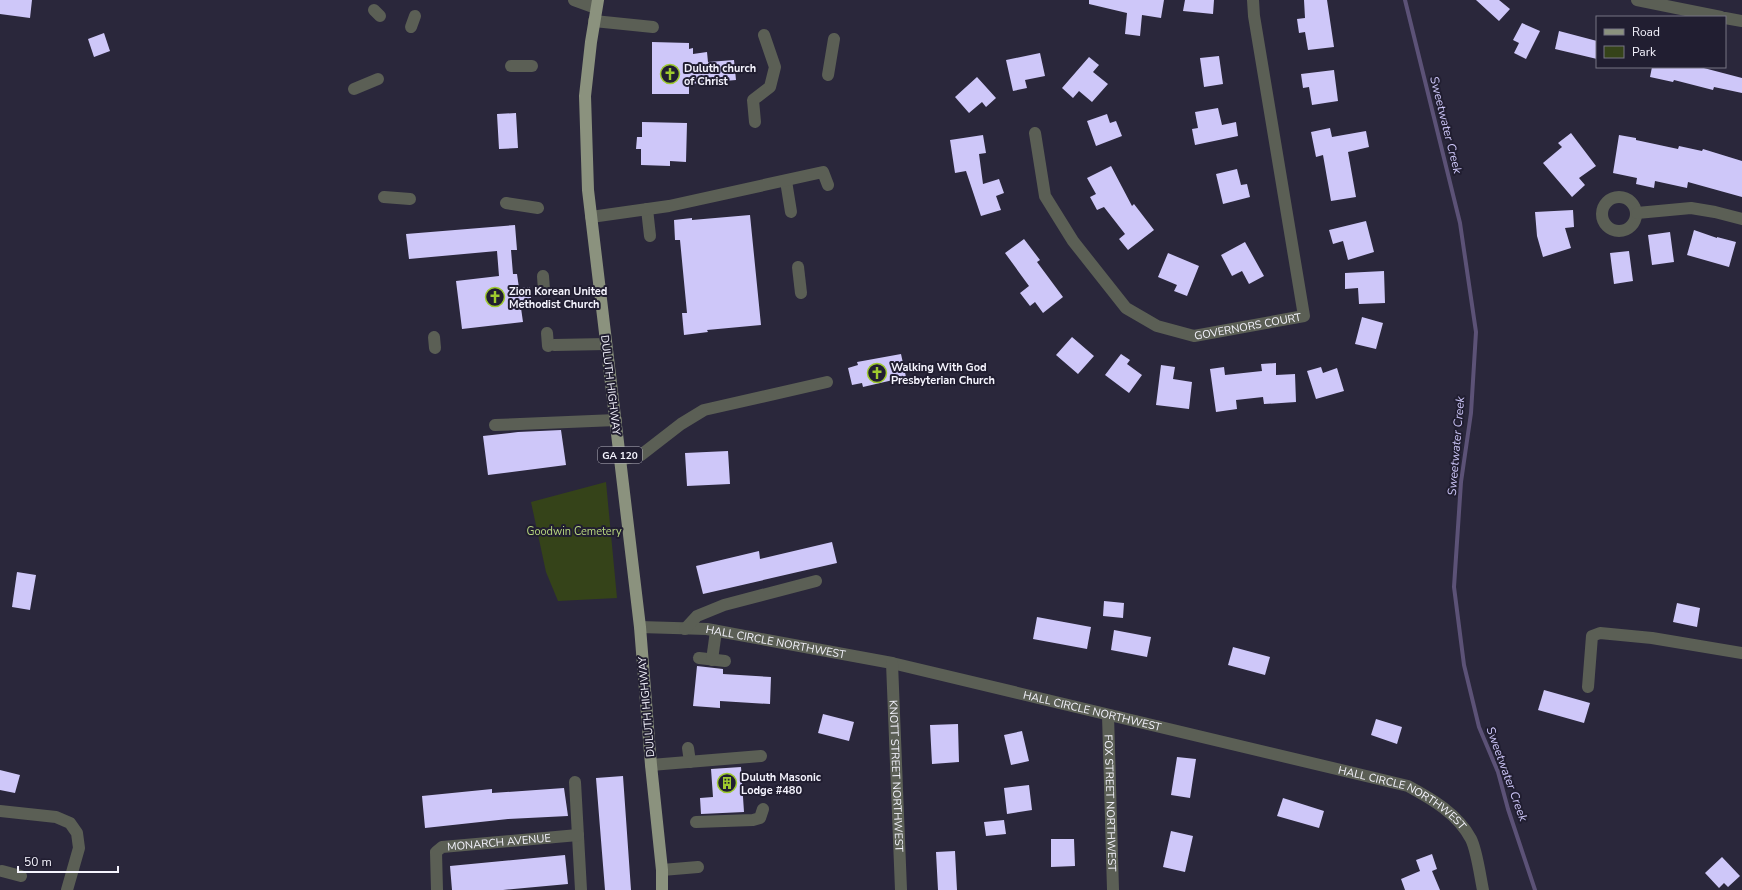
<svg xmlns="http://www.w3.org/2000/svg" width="1742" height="890" viewBox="0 0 1742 890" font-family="'Nunito Sans',sans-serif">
	<rect width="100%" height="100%" fill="#2a273b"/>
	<path fill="#354319" d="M606,482l11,116 -59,3 -12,-29 -15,-70z"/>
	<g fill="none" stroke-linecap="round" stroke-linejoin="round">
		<path stroke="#5c5277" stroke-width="4" d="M1405,0l55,223 16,109 -5,81 -10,69 -7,105 10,78 15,62 19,45 10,37 27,81"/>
	</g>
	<path fill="#cec7f9" d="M0,0h32l-2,18 -30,-4z
		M1089,0h75l-3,18 -19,-3 -2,21 -15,-2 2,-21 -38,-9z
		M1185,0h29l-1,14 -30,-3z
		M1304,0h23l7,47 -26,3 -3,-18 -6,1 -2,-14 8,-1z
		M1476,0h23l11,9 -11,12z
		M1522,23l18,8 -14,28 -12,-6 5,-10 -6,-3z
		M1559,31l38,10v18l-42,-10z
		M104,33l6,18 -16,6 -6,-18z
		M652,42l37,1v6l4,-1v6l14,-2 1,10 26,-2 2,20 -47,4v10h-37z
		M1040,53l5,23 -20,4 2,8 -14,3 -7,-31z
		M1219,56l4,28 -19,3 -4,-29z
		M1089,57l10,8 -6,7 15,12 -16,18 -13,-11 -6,7 -11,-10z
		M1652,67h48l42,11v15l-28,-6 -1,3 -39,-10 -1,2 -23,-5z
		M1334,70l4,31 -26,4 -3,-18 -6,1 -2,-14z
		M977,77l19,21 -10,9 -4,-5 -13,11 -14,-16z
		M1218,108l4,17 14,-3 2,14 -43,9 -3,-16 6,-1 -3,-16z
		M516,113l2,35 -19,1 -2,-35z
		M1107,114l3,9 6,-2 6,15 -26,10 -9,-25z
		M642,122l45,1 -1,39 -16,-1v5l-29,-1v-16h-5l1,-12h5z
		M1330,128l2,9 34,-6 3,16 -21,5 8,45 -25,4 -8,-46 -7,2 -5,-25z
		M1571,133l25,33 -17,12 6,7 -13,12 -29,-34 19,-16 -4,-4z
		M983,135l3,18 -7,1 4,30 16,-5 5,14 -8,3 5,14 -20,6 -15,-45 -11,2 -5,-33z
		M1619,135l17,3v2l42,9 1,-3 23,5 1,-2 39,12v36l-54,-15 -1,6 -32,-7 -1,7 -18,-4 1,-6 -24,-5z
		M1111,166l21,40 2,-2 20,26 -26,20 -9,-11 6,-5 -21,-27 -7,3 -7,-13 6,-3 -9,-16z
		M1237,169l4,16 6,-1 3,13 -27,7 -7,-30z
		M1573,210l1,17 -9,1 6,20 -28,9 -6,-21 -2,-24z
		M750,215l11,110 -54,5 1,2 -24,3 -2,-22h5l-7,-73h-5l-1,-20 18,-2v2z
		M1366,221l8,31 -26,8 -5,-19 -10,3 -4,-14z
		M515,225l2,25h-6l2,24h4l2,14 11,-1 2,20 -11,1 2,14 -61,7 -6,-48 43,-5 -2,-25 -88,8 -3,-25z
		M1694,230l23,8v-1l19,5 -7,25 -42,-12z
		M1670,232l4,30 -22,3 -4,-30z
		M1024,239l16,21 -3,2 26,35 -20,16 -8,-11 -5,4 -10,-13 9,-7 -24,-33z
		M1245,242l19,34 -15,8 -7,-13 -10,5 -11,-21z
		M1629,251l4,30 -19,3 -4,-31z
		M1168,253l31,13 -12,30 -13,-5 3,-6 -19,-8z
		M1384,271l1,32 -26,1 -1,-16 -13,1v-16z
		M1362,317l21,6 -7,26 -21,-5z
		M1072,337l22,19 -16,18 -22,-19z
		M901,354l5,23 -43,10 -1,-4 -10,2 -4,-17 10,-3 -1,-3z
		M1121,354l9,6 -3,4 15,11 -13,18 -24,-18z
		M1276,363v12l19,-1 1,28 -32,2 -1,-7 -27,3 1,9 -21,3 -6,-43 14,-2 1,8 37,-4 -1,-7z
		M1161,365l14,2 -2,12 19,3 -3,27 -33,-4z
		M1321,367l2,6 14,-5 7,23 -28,8 -9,-28z
		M561,430l5,35 -78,10 -5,-39 35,-4z
		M728,451l2,33 -43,2 -2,-33z
		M832,542l5,21 -134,31 -7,-28 63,-15 1,8z
		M17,572l19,3 -6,35 -18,-3z
		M1104,601l20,2 -1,15 -20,-2z
		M1677,603l23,5 -3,19 -24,-5z
		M1037,617l54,10 -4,22 -54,-10z
		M1114,630l37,7 -4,20 -36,-7z
		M1233,647l37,10 -5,18 -37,-10z
		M697,666l26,3v5l48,3 -1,27 -50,-3v7l-27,-2z
		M1544,690l46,13 -6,20 -46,-13z
		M823,714l31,8 -5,19 -31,-8z
		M1376,719l26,8 -5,17 -26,-9z
		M958,724l1,38 -27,2 -2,-39z
		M1022,731l7,30 -18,4 -7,-30z
		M1177,757l19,2 -6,39 -19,-3z
		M741,767l3,45 -43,2 -1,-16 13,-1 -2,-28z
		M0,770l20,5 -5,18 -15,-3z
		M623,776l8,114h-26l-9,-112z
		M1029,785l3,25 -25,4 -3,-26z
		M564,788l4,28 -60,3 -83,9 -3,-32 70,-7v4z
		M1283,798l41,13 -5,17 -42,-12z
		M1004,820l2,14 -20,2 -2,-14z
		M1171,831l22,5 -8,36 -22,-5z
		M1051,839h23l1,27 -24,1z
		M955,851l2,39h-19l-2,-38z
		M1432,854l5,15 -5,2 8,19h-35l-4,-11 19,-8 -4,-11z
		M565,855l3,29 -65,6h-51l-2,-24z
		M1722,857l18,19 -12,11 -4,-4 -5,5 -14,-15z"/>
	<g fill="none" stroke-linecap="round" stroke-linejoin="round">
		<g stroke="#5b5f55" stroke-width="12">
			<path d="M574,0l22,8"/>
			<path d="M1637,0l84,17"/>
			<path d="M374,10l6,6"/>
			<path d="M1725,18l17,3"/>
			<path d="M594,21l59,6"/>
			<path d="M411,27l4,-11"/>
			<path d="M511,66h21"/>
			<path d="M828,75l6,-36"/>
			<path d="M354,89l24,-10"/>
			<path d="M755,122l-2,-22 17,-13 5,-20 -11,-32"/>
			<path id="s1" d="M1035,133l10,63 28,45 53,67 31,18 37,10 110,-20 -50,-300 -1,-16"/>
			<path d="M786,181l5,31"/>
			<circle cx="1619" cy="214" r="17"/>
			<path d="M384,197l26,2"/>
			<path d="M506,203l32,5"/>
			<path d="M647,209l3,27"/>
			<path d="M1637,213l54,-5 24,4 27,7"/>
			<path d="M591,217l78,-11 154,-34 5,13"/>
			<path d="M798,267l3,26"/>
			<path d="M543,276l1,14"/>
			<path d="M547,333l1,13"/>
			<path d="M434,337l1,11"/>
			<path d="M554,345l52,-1"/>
			<path d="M495,425l121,-5"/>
			<path d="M620,460l21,-5 40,-31 23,-14 123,-28"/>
			<path id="s2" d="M640,627l67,2 185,34 516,123c24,13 50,28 63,53 6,12 9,37 12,51"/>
			<path d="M685,629l12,-13 27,-11 92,-24"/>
			<path d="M699,658l26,3"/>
			<path d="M712,660l4,-29"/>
			<path id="s3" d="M892,663l9,227"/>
			<path d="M1588,687l4,-51 8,-3 52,5 90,15"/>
			<path id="s4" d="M1108,715l5,175"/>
			<path d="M688,748l2,14"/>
			<path d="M651,765l110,-9"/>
			<path d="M575,782l6,108"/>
			<path d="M0,811l56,6 14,6 7,10 2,15 -12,42"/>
			<path d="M696,822l57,-2 7,-2 3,-9"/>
			<path d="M662,870l36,-3"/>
			<path d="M2,871l19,5"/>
			<path id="s5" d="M437,890l-1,-38 6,-5 136,-12"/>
		</g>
		<path stroke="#8b927e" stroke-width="12" d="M598,0l-7,42 -6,54 3,94 52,437 11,138 11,105v20"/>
	</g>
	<defs>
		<symbol id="church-ring" viewBox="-11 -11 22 22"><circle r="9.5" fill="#211e31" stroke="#9eca2e" stroke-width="1.5"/><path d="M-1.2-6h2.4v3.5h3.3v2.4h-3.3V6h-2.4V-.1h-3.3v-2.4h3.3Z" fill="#9eca2e"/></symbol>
		<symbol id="building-ring" viewBox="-11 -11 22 22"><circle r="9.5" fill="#211e31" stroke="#9eca2e" stroke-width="1.5"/><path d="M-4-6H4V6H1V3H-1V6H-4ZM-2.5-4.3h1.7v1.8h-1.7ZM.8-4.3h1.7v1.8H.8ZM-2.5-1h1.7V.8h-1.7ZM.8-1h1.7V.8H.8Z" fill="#9eca2e"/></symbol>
	</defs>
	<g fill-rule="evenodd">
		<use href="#church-ring" x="659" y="63" width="22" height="22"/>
		<use href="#church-ring" x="484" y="286" width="22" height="22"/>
		<use href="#church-ring" x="866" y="362" width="22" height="22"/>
		<use href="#building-ring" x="716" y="772" width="22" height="22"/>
	</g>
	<g text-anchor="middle" stroke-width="4" stroke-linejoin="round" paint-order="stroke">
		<rect fill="#211e31" stroke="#b5b4c0" stroke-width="1" x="598" y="447" width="44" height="16" rx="3"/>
		<g font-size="10" font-weight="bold" fill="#f5f4fe">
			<text x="620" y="459">GA 120</text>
		</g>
		<g font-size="11" font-weight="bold" fill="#f5f4fe" stroke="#211e31" text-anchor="start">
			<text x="684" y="72">Duluth church<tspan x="684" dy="13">of Christ</tspan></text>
			<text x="509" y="295">Zion Korean United<tspan x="509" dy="13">Methodist Church</tspan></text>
			<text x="891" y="371">Walking With God<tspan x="891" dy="13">Presbyterian Church</tspan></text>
			<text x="741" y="781">Duluth Masonic<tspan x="741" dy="13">Lodge #480</tspan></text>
		</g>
		<g font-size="11" fill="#f5f4fe" stroke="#211e31">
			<text dy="4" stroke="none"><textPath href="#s1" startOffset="331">GOVERNORS COURT</textPath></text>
			<text transform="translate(611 385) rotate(83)" y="4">DULUTH HIGHWAY</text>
			<text dy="4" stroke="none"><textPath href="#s2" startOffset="137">HALL CIRCLE NORTHWEST</textPath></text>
			<text transform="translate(646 707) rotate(-95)" y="4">DULUTH HIGHWAY</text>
			<text dy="4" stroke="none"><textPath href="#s2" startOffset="461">HALL CIRCLE NORTHWEST</textPath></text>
			<text dy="4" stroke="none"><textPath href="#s3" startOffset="113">KNOTT STREET NORTHWEST</textPath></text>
			<text dy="4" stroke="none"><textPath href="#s2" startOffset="785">HALL CIRCLE NORTHWEST</textPath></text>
			<text dy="4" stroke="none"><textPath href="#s4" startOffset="88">FOX STREET NORTHWEST</textPath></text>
			<text dy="4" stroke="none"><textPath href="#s5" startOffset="103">MONARCH AVENUE</textPath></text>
		</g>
		<g font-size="11" fill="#b7d57e" stroke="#211e31">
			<text x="574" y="535">Goodwin Cemetery</text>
		</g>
		<g font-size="12" font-style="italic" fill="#d0c9fc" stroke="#211e31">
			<text transform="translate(1446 125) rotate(76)" y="4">Sweetwater Creek</text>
			<text transform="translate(1456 446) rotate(-85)" y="4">Sweetwater Creek</text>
			<text transform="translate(1507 774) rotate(70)" y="4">Sweetwater Creek</text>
		</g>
	</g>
	<rect x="1596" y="16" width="130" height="52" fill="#211e31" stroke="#767483"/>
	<rect x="1604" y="29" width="20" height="6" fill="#8b927e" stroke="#767483"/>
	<text x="1632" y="36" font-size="12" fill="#f5f4fe">Road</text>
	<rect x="1604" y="46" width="20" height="12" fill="#354319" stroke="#767483"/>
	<text x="1632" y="56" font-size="12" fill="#f5f4fe">Park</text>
	<path d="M18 866v6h100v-6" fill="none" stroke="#f5f4fe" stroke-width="2"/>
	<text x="24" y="866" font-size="12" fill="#f5f4fe" stroke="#211e31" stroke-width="3" paint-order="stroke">50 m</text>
</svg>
